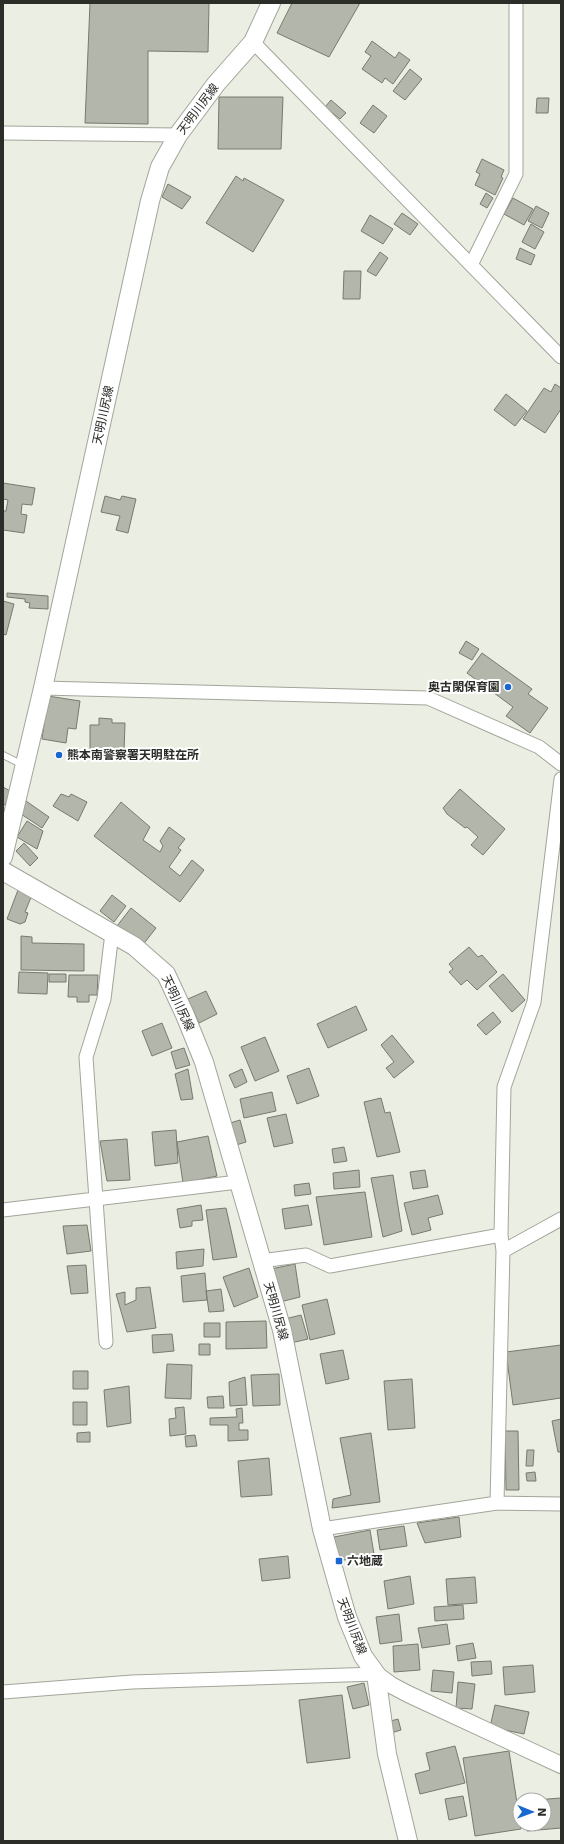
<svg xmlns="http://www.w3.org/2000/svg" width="564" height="1844" viewBox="0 0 564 1844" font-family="'DejaVu Sans','Noto Sans JP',sans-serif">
	<rect width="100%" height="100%" fill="#ebeee3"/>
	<path fill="#b3b6ab" stroke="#777a6f" d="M90,3h119l-1,49 -60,-1v73l-63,-1z
		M292,3h68l-31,54 -52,-24z
		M372,41l23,17 4,-6 11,8 -17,24 -8,-6 -3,5 -20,-14 9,-13 -6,-4z
		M410,69l12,10 -17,21 -12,-9z
		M219,97h64l-2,52h-63z
		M537,98h12l-1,15h-12z
		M331,100l15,13 -6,6 -15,-12z
		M373,105l14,11 -13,17 -14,-10z
		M482,159l22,11 -3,7 2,1 -8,17 -20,-10 5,-11 -4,-2z
		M236,176l7,5 1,-3 40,22 -31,52 -47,-29z
		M168,184l23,13 -9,12 -20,-12z
		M486,193l7,5 -6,10 -7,-4z
		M513,198l20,11 -9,16 -20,-11z
		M536,206l13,7 -7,15 -14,-7z
		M402,213l16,11 -8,11 -16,-11z
		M370,215l23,14 -10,15 -22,-13z
		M531,224l13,8 -9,17 -13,-7z
		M520,248l15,7 -4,10 -15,-6z
		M380,252l8,6 -12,18 -9,-5z
		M344,271h17l-1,28h-17z
		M555,384l6,4v21l-16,24 -22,-14 21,-31 7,4z
		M506,394l21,17 -12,15 -21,-16z
		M3,483l32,5 -3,17 -10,-1 -1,10 6,1 -3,18 -21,-3v-19h3l2,-11 -5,-1z
		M105,496l15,4 2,-4 14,3 -8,34 -12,-3 4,-14 -19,-4z
		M7,593l41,3v13l-19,-1 1,-5 -5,-1v-3l-18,-2z
		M3,601l11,3 -8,31 -3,-1z
		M466,641l13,8 -7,11 -13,-7z
		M482,653l50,36 -4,5 20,14 -18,25 -24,-17 7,-9 -46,-34z
		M48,696l32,5 -4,28 -8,-1 -2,15 -24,-4z
		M99,718l13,1v4h13l-1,29 -34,-1v-26h9z
		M3,787l9,5 -7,13 -2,-1z
		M460,789l45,40 -22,26 -12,-10 7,-8 -11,-10 -2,1 -18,-14 -4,-6z
		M61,794l8,3 2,-3 16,8 -9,19 -25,-15z
		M26,801l23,16 -7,11 -24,-16z
		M121,802l29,25 -7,13 17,12 3,-6 -3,-5 9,-14 16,12 -7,9 3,2 -12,17 11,9 12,-16 12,10 -24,32 -86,-66z
		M27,821l16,10 -6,18 -20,-12z
		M24,843l14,15 -8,8 -14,-15z
		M18,890l14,5 -7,17 3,1 -3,9 -5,2 -13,-5z
		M112,895l14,11 -12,16 -14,-11z
		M131,908l25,20 -14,18 -25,-20z
		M21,936l11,1v6l52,1v27l-63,-1z
		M469,947l9,10 4,-2 15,17 -20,18 -10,-10 -6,5 -12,-13 4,-3 -4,-5z
		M19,972l29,1 -1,21 -29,-1z
		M49,974h17v8h-17z
		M503,974l22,26 -13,12 -23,-26z
		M69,975h29l-1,20h-8v7h-12v-5h-9z
		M206,991l11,23 -18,9 -11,-24z
		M356,1006l11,24 -39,18 -11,-24z
		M493,1012l8,10 -15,13 -9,-10z
		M162,1023l10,25 -20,8 -10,-25z
		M392,1035l22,27 -20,16 -8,-10 8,-6 -13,-17z
		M265,1037l14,34 -24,10 -14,-34z
		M184,1048l6,17 -14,4 -5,-17z
		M309,1068l10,28 -22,8 -10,-28z
		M188,1069l5,30 -12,1 -6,-26z
		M242,1069l5,13 -12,6 -6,-13z
		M272,1092l4,19 -32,7 -4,-19z
		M381,1098l4,15 5,-1 10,40 -23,5 -13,-55z
		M286,1114l7,29 -19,4 -7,-29z
		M240,1120l6,22 -13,4 -6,-22z
		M176,1130l2,33 -23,3 -3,-34z
		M208,1136l9,40 -34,7 -6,-41z
		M127,1139l3,41 -23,1 -7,-40z
		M344,1147l3,14 -13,2 -2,-14z
		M359,1170l1,17 -26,2 -1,-16z
		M425,1170l3,17 -15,2 -3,-17z
		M393,1175l9,56 -19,6 -12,-59z
		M309,1183l2,11 -16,2 -1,-11z
		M365,1192l7,45 -48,8 -8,-48z
		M438,1195l5,19 -15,4 3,12 -19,5 -8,-32z
		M201,1205l2,15 -11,1v5l-12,2 -3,-19z
		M308,1205l4,20 -27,4 -3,-20z
		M226,1208l11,49 -24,3 -7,-50z
		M87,1225l4,26 -24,3 -4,-28z
		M204,1249l-1,17 -26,3 -1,-17z
		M295,1264l5,33 -20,5 -9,-33z
		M86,1265l2,28 -17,1 -4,-28z
		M249,1268l9,29 -24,10 -11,-30z
		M205,1273l2,27 -24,2 -2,-26z
		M150,1287l6,41 -29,4 -11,-38 9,-2v13l11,-5v-12z
		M221,1289l3,22 -15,1 -3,-21z
		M327,1299l8,35 -25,6 -8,-35z
		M301,1315l7,24 -17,4 -6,-24z
		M266,1321l1,27 -41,1v-27z
		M204,1323h16v14h-16z
		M172,1334l2,17 -21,2 -1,-18z
		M199,1344h11v11h-11z
		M561,1345v53l-48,7 -7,-53z
		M343,1350l6,29 -23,5 -6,-30z
		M167,1364l25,1 -1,34 -26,-1z
		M73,1371h15v18h-15z
		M279,1374l1,31 -27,1 -2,-31z
		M245,1377l2,28 -17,1 -1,-24z
		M412,1379l3,49 -27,2 -4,-49z
		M129,1386l2,37 -24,4 -3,-37z
		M223,1396l1,12h-16l-1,-11z
		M73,1402h14v23h-14z
		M184,1407l2,27 -16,2 -1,-17 7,-1 -1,-10z
		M242,1408l1,15h-4v7h9v10l-20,1v-16h-18v-7l27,-1 -1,-8z
		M561,1419v33h-3l-6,-31z
		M505,1431h13l1,59h-13z
		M90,1432v10h-13v-9z
		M371,1433l9,69 -48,6 1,-9 18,-4 -11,-57z
		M195,1435l2,11 -11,1 -1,-11z
		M527,1450h7l-1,16h-7z
		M269,1458l3,37 -31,2 -3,-36z
		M535,1472l1,9h-9l-1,-8z
		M459,1517l2,20 -36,6 -8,-20z
		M404,1526l3,20 -27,4 -3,-20z
		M370,1530l4,24 -35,7 -5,-24z
		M288,1556l2,22 -28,3 -3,-22z
		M410,1576l4,28 -26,5 -4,-28z
		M475,1577l2,26 -29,2 -2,-26z
		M463,1605l1,14 -29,2 -1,-14z
		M399,1614l3,27 -22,3 -4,-27z
		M447,1624l3,20 -28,4 -4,-20z
		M473,1643l3,15 -18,3 -2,-15z
		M418,1644l2,26 -26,2 -1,-26z
		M491,1661l1,13 -20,2 -1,-14z
		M533,1665l2,27 -30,3 -2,-28z
		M433,1670l21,2 -2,21 -21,-2z
		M458,1682l17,2 -3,25 -16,-1z
		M364,1683l5,22 -16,4 -6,-22z
		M342,1695l8,63 -43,5 -8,-63z
		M495,1705l34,7 -5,22 -34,-7z
		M398,1719l3,11 -10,3 -4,-11z
		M455,1746l10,37 -45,11 -5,-20 15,-4 -4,-17z
		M509,1751l12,78 -46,7 -12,-78z
		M463,1796l4,20 -18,4 -4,-21z
		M561,1798v30l-34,3 -1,-7h18v-24h-9z"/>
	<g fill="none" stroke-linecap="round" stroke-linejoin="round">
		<defs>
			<path id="service" d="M3,755l20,10"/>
			<path id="minor" d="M253,42l308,315
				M3,133l175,2
				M471,265l45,-91v-171
				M43,688l385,10 111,49 22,17
				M3,1210l235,-28
				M503,1251l58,-32
				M261,1261l45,-6 24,11 171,-31
				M106,1342l-20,-285 18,-58 8,-66
				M497,1503l6,-252 -2,-16 3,-148 30,-85 27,-223
				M322,1529l175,-26 64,1
				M3,1692l129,-10 244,-8"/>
			<path id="tertiary" d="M376,1674l15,11 17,9 153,71"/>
			<path id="secondary" d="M3,857l40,-169 107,-487 10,-34 18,-32 38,-51 37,-42 18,-39
				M3,871l131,75 32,28 19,41 19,47 78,268 40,199 25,88 16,39 13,18 11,80 21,87"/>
		</defs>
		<use href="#service" stroke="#a2a59a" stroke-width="8"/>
		<use href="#minor" stroke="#a2a59a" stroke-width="15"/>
		<use href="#tertiary" stroke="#a2a59a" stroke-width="18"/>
		<use href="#secondary" stroke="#a2a59a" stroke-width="20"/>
		<use href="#service" stroke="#fff" stroke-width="6"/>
		<use href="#minor" stroke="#fff" stroke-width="13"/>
		<use href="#tertiary" stroke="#fff" stroke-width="16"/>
		<use href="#secondary" stroke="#fff" stroke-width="18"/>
	</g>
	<g fill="#1967d1" stroke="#fff" stroke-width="1.5">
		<circle cx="508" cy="687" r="4"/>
		<circle cx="59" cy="755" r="4"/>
		<rect x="335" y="1557" width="8" height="8" rx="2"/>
	</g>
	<g text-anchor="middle" stroke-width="4" stroke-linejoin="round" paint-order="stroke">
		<g font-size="12" fill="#2b2d28" stroke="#fff">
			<text transform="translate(198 109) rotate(-53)" y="4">天明川尻線</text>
			<text transform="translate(103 415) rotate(-78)" y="4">天明川尻線</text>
			<text transform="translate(178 1003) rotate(65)" y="4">天明川尻線</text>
			<text transform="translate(276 1311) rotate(74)" y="4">天明川尻線</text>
			<text transform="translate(352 1626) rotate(69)" y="4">天明川尻線</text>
		</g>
		<g font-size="12" font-weight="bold" fill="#2b2d28" stroke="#fff" text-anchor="start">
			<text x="500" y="691" text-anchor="end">奥古閑保育園</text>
			<text x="67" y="759">熊本南警察署天明駐在所</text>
			<text x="347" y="1565">六地蔵</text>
		</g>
	</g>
	<rect width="564" height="1844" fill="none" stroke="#2b2d28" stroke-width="8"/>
	<g transform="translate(532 1812) rotate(91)"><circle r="19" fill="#ffffff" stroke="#aaaba9"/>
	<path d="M0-3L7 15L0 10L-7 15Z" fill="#1967d1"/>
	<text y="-6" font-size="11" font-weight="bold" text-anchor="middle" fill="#2b2d28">N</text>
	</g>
</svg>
